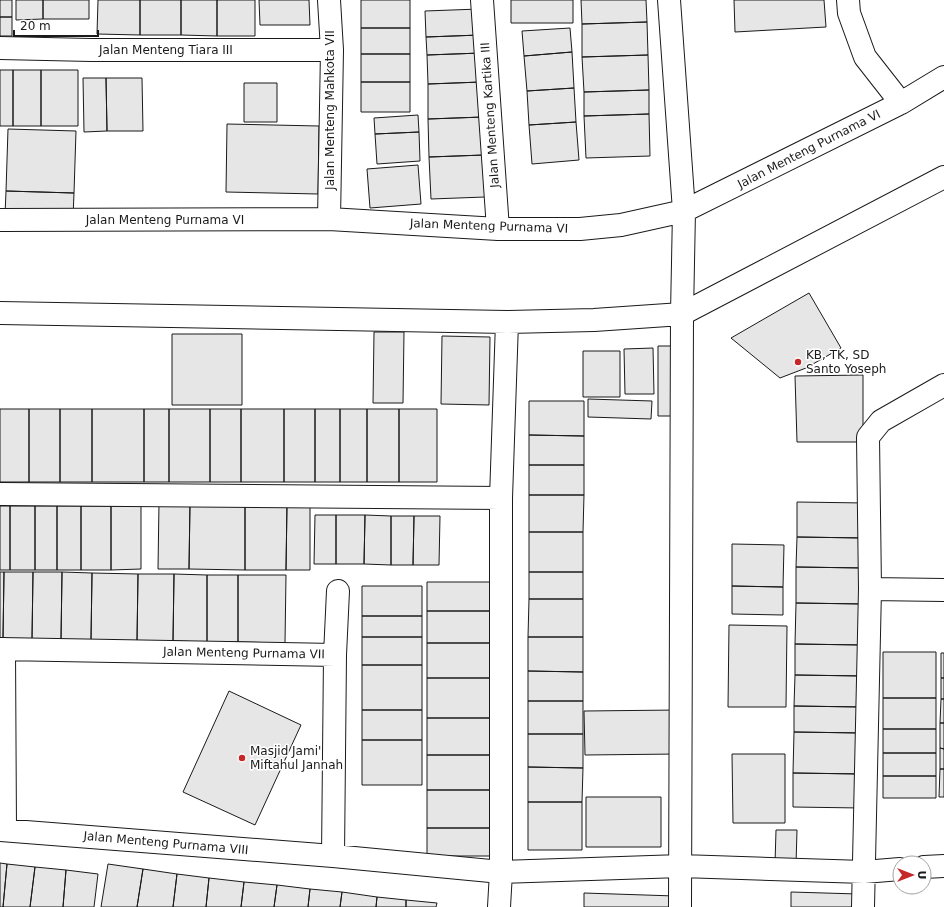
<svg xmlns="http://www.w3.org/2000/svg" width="944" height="907" viewBox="0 0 944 907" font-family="'DejaVu Sans',sans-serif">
	<rect width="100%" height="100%" fill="#fff"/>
	<path fill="#e6e6e6" stroke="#1a1a1a" d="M0,0h12v17h-12z
		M16,0h27v19l-27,1z
		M43,0h46v19h-46z
		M98,0h42v35l-43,-1z
		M140,0h41v35h-41z
		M181,0h36v36l-36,-1z
		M217,0h38v36h-38z
		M259,0h50l1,25h-50z
		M361,0h49v28h-49z
		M511,0h62v23h-62z
		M581,0h65l1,22 -65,2z
		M734,0h90l2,27 -91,5z
		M479,9l1,26 -54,2 -1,-26z
		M0,17h12v19h-12z
		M647,22l1,33 -66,2v-33z
		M361,28h49v26h-49z
		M570,28l2,24 -48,4 -2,-25z
		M480,35l1,18 -54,2 -1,-18z
		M572,52l2,36 -47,3 -3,-35z
		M481,53v29l-53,2 -1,-29z
		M361,54h49v28h-49z
		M648,55l1,35 -65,2 -2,-35z
		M0,70h13v56h-13z
		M13,70h28v56h-28z
		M41,70h37v56h-37z
		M83,78h23l1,53 -23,1z
		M106,78h36l1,53h-36z
		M361,82h49v30h-49z
		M481,82l2,35 -55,2v-35z
		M244,83h33v39h-33z
		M574,88l2,34 -47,3 -2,-34z
		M649,90v24l-65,2v-24z
		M649,114l1,42 -64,2 -2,-42z
		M418,115l1,17 -44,2 -1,-16z
		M483,117l1,38 -55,2 -1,-38z
		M576,122l3,38 -47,4 -3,-39z
		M227,124l92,2 -1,68 -92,-2z
		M8,129l68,2 -2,62 -68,-2z
		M419,132l1,29 -43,3 -2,-30z
		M484,155l1,42 -54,2 -2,-42z
		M418,165l3,39 -51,4 -3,-39z
		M6,191l68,2 -1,25 -68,-3z
		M809,293l32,55 -35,20 -26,10 -49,-40z
		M374,332h30l-1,71h-30z
		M172,334h70v71h-70z
		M442,336l48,1 -1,68 -48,-1z
		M658,346h17v70h-17z
		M653,348l1,46h-29l-1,-45z
		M583,351h37v46h-37z
		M863,375v67h-66l-2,-66z
		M588,399l64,2 -1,18 -63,-2z
		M529,401h55v35l-55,-1z
		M0,409h29v73h-29z
		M29,409h31v73h-31z
		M60,409h32v73h-32z
		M92,409h52v73h-52z
		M144,409h25v73h-25z
		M169,409h41v73h-41z
		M210,409h31v73h-31z
		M241,409h43v73h-43z
		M284,409h31v73h-31z
		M315,409h25v73h-25z
		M340,409h27v73h-27z
		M367,409h32v73h-32z
		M399,409h38v73h-38z
		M529,435l55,1v29h-55z
		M529,465h55v30h-55z
		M529,495h55l-1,37h-54z
		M159,502h31l-1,67h-31z
		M190,502l55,1v67l-56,-1z
		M797,502l68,1 -1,35 -67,-1z
		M245,503h42l-1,67h-41z
		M287,503h23v67h-24z
		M0,506h10v64h-10z
		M10,506h25v64h-25z
		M35,506h22v64h-22z
		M57,506h24v64h-24z
		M81,506h30v64h-30z
		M111,506h30v63l-30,1z
		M315,515h21v49h-22z
		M336,515h29l-1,49h-28z
		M365,515l26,1v49l-27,-1z
		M391,516h23l-1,49h-22z
		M414,516h26l-1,49h-26z
		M529,532h54v40h-54z
		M797,537l67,1v30l-68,-1z
		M732,544l52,1 -1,42 -51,-1z
		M796,567l68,1v36l-68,-1z
		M0,572h4l-1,67h-3z
		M4,572h29l-1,67h-29z
		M33,572h29l-1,68 -29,-1z
		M62,572l30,1 -1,67h-30z
		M529,572h54v27h-54z
		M92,573l46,1 -1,67 -46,-1z
		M138,574h36l-1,67h-36z
		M174,574l33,1v67l-34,-1z
		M207,575h31v67h-31z
		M238,575h48l-1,68 -47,-1z
		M427,582h63v29h-63z
		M362,586h60v30h-60z
		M732,586l51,1v28l-51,-1z
		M529,599h54v38h-55z
		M796,603l68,1 -1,41 -68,-1z
		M427,611h63v32h-63z
		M362,616h60v21h-60z
		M729,625l58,1 -1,81h-58z
		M362,637h60v28h-60z
		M528,637h55v35l-55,-1z
		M427,643h63v35h-63z
		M795,644l68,1v31l-68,-1z
		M883,652h53v46h-53z
		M941,653h3v25h-3z
		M362,665h60v45h-60z
		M528,671l55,1v29h-55z
		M795,675l68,1 -1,31 -68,-1z
		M427,678h63v40h-63z
		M941,678h3v21h-3z
		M229,691l72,34 -46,100 -72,-33z
		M883,698h53v31h-53z
		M941,699h3v24h-4z
		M528,701h55v33h-55z
		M794,706l68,1v26l-68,-1z
		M362,710h60v30h-60z
		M678,710v44l-93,1 -1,-44z
		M427,718h63v37h-63z
		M940,723h4v26l-4,-1z
		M883,729h53v24h-53z
		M794,732l68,1 -1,41 -68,-1z
		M528,734h55v34l-55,-1z
		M362,740h60v45h-60z
		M940,748l4,1v20h-4z
		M883,753h53v23h-53z
		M732,754h53v69h-52z
		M427,755h63v35h-63z
		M528,767l55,1 -1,34h-54z
		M940,769h4v28h-5z
		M793,773l68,1v34l-68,-1z
		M883,776h53v22h-53z
		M427,790h63v38h-63z
		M586,797h75v50h-75z
		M528,802h54v48h-54z
		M427,828h63v28h-63z
		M776,830h21l-1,35 -21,-1z
		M0,863l7,1 -4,43h-3z
		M7,864l28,3 -5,40h-27z
		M108,864l35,5 -6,38h-36z
		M35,867l31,3 -3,37h-33z
		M143,869l34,5 -4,33h-36z
		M66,870l32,4 -4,33h-31z
		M177,874l32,4 -3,29h-33z
		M209,878l35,4 -3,25h-35z
		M244,882l33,3 -3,22h-33z
		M277,885l33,4 -2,18h-34z
		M310,889l32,3 -2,15h-32z
		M342,892l35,5 -1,10h-36z
		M791,892l67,2v13h-67z
		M584,893l91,3v11h-91z
		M377,897l29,3v7h-30z
		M406,900l31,3 -1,4h-30z"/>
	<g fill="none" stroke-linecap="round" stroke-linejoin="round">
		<defs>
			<path id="street" d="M329,0l3,50 -3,169
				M482,0l16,229
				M669,0l15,211 -2,103 -2,593
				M848,0l1,13 16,44 36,46
				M0,48l91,2h241
				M0,220l329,-1 169,10h82l41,-4 63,-14 217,-108 43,-26
				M0,313l507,9 87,-2 88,-6 262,-137
				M0,494l501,4
				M870,589l74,1
				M0,649l335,6 -2,201
				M4,649l1,181
				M335,655l3,-64
				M0,830l333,26 168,16 180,-6 183,6 36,-3
				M924,867l20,-1
				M499,907l2,-35v-374l6,-176
				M863,907l7,-318 -2,-152 13,-16 63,-36"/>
		</defs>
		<use href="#street" stroke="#1a1a1a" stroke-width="24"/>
		<use href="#street" stroke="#fff" stroke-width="22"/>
	</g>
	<g fill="#c62828" stroke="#fff" stroke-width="1.5">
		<circle cx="798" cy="362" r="4"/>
		<circle cx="242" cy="758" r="4"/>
	</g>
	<g text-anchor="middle" stroke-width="3" stroke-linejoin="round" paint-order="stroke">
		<g font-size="12" fill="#1a1a1a" stroke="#fff">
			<text x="166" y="54">Jalan Menteng Tiara III</text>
			<text transform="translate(330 110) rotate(-90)" y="4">Jalan Menteng Mahkota VII</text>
			<text transform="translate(490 115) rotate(-94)" y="4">Jalan Menteng Kartika III</text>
			<text transform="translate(809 149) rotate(-27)" y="4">Jalan Menteng Purnama VI</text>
			<text x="165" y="224">Jalan Menteng Purnama VI</text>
			<text transform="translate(489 226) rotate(2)" y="4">Jalan Menteng Purnama VI</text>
			<text transform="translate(244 653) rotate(1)" y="4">Jalan Menteng Purnama VII</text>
			<text transform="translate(166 843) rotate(5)" y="4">Jalan Menteng Purnama VIII</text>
		</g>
		<g font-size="12" fill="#1a1a1a" stroke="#fff" text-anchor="start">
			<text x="806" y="359">KB, TK, SD<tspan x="806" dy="14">Santo Yoseph</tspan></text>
			<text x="250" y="755">Masjid Jami'<tspan x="250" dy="14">Miftahul Jannah</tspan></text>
		</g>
	</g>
	<g transform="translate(912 875) rotate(90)"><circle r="19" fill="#ffffff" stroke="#a3a3a3"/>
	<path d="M0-3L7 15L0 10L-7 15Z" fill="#c62828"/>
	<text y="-6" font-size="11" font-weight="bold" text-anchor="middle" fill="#1a1a1a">U</text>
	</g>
	<path d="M14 30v6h84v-6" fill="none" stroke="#1a1a1a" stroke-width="2"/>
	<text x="20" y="30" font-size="12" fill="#1a1a1a" stroke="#ffffff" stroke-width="3" paint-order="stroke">20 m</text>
</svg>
